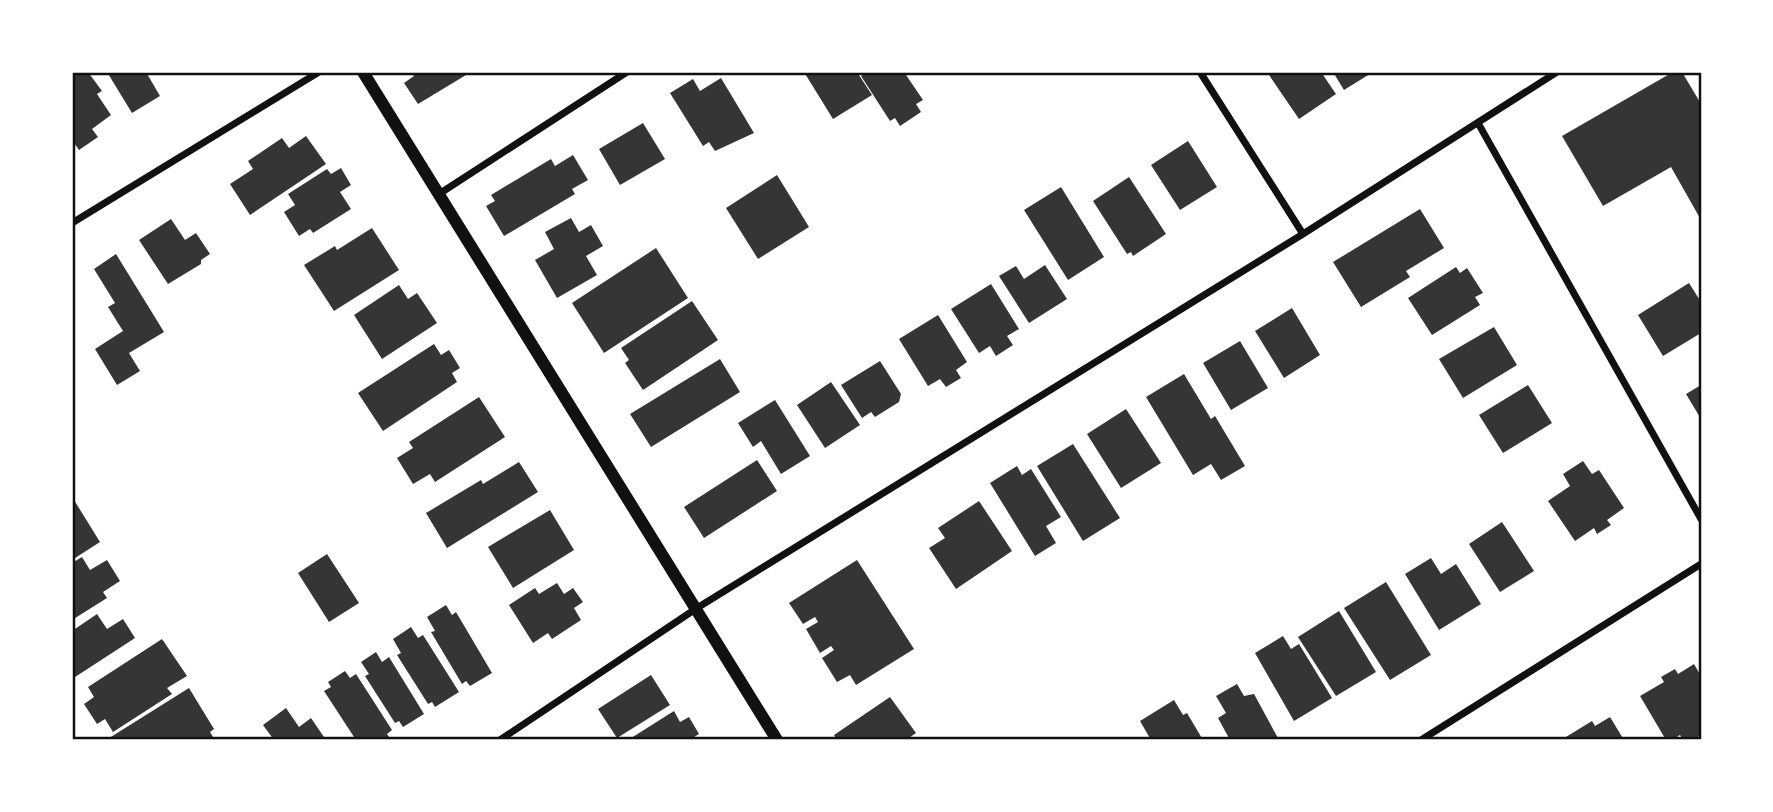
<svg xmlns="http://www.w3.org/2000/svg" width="1773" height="812" viewBox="0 0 1773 812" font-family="'Zilla Slab',serif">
	<rect width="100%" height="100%" fill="#fff"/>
	<path fill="#353535" d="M72,72h16l14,19 -5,3 14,21 -19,14 6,8 -19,13 -7,-10z
		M107,72h39l14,24 -28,17z
		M411,72h60l-53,32 -14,-21 10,-7z
		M804,72h53l15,23 -39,24z
		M868,72h36l19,28 -7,4 5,8 -21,14 -5,-8 -5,3 -29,-45z
		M1267,72h54l15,22 -37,25z
		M1333,72h40l-29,18z
		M1673,72h9l19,32v116l-30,-53 -68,39 -41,-70z
		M721,78l33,55 -39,18 -6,-9 -6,4 -33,-53 23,-14 7,12z
		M643,123l22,36 -45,26 -21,-36z
		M306,136l20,28 -76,51 -20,-31 23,-15 -5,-8 34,-23 7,10z
		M1188,141l29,46 -37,23 -29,-45z
		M573,155l15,25 -16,9 3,5 -71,42 -18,-30 9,-5 -4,-6 60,-36 4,7z
		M341,168l10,17 -11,7 11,17 -38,24 -3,-4 -11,7 -15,-24 11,-7 -7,-11 39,-25 4,5z
		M777,175l32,52 -51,32 -32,-51z
		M1129,177l37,57 -33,22 -2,-4 -4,2 -34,-53z
		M1061,187l43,70 -36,23 -44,-70z
		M1420,209l24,39 -38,23 4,6 -49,30 -28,-45z
		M571,218l8,14 12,-7 12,21 -17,10 11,19 -40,23 -22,-38 19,-11 -9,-17z
		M171,219l14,21 11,-7 14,21 -9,6v4l-33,20 -29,-44z
		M372,228l27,42 -65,41 -30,-46 31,-19 2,4z
		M656,248l32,50 -84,55 -32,-50z
		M116,254l48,78 -35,21 11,18 -23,14 -22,-36 28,-18 -15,-24 7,-4 -21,-34z
		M1045,265l22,34 -38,24 -30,-47 17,-10 8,13z
		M1456,267l4,6 7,-5 16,25 -8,4 5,8 -48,30 -24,-37z
		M1689,283l12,19v31l-38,23 -25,-41z
		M991,284l28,45 -12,7 6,9 -17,11 -6,-10 -11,7 -28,-44z
		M399,285l9,14 9,-6 20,30 -55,36 -28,-44z
		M692,301l26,39 -75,50 -18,-27 4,-3 -8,-12z
		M1292,308l28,47 -36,23 -29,-47z
		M938,315l29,47 -11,8 5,8 -15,9 -6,-8 -12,7 -29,-47z
		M1494,327l23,38 -54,33 -24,-39z
		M1240,341l28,47 -37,22 -28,-47z
		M434,344l7,11 8,-5 11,18 -8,5 5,9 -74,49 -25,-38z
		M720,359l20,33 -89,55 -21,-33z
		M880,361l21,33 -2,8 -24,15 -4,-5 -9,6 -21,-33z
		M1184,374l27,45 4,-3 30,50 -24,14 -10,-16 -18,11 -47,-78z
		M831,382l29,43 -35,23 -28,-43z
		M1528,385l24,38 -49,30 -24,-38z
		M1701,385v34l-15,-25z
		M479,397l26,40 -70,45 -5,-8 -17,10 -16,-26 16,-10 -4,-6z
		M775,400l35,56 -29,18 -20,-33 -8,6 -15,-24z
		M1126,409l35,54 -40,25 -34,-54z
		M1073,444l47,74 -37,23 -46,-75z
		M757,460l20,31 -73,47 -20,-31z
		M1583,461l9,13 7,-4 25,38 -17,12 4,5 -14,9 -3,-6 -19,13 -27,-40 22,-15 -7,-12z
		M519,462l19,30 -91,56 -21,-35 55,-33 2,4z
		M1017,466l5,9 9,-6 30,48 -15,9 10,17 -21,13 -45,-73z
		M74,500l26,42 -28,18v-59z
		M979,501l33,50 -56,38 -27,-41 16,-10 -7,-10z
		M550,510l24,40 -61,38 -25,-41z
		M1502,522l32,49 -34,21 -31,-48z
		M327,554l32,49 -30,19 -31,-49z
		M82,557l8,13 17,-10 13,21 -17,11 4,6 -35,22v-57z
		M1431,558l10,16 15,-10 25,40 -42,26 -34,-56z
		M857,560l57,89 -58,36 -6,-10 -13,7 -15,-24 12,-8 -3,-4 -11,7 -14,-24 12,-7 -3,-5 -12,7 -14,-21z
		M1386,582l45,73 -41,25 -46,-72z
		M557,583l7,11 9,-6 10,14 -9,6 7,12 -29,19 -4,-6 -15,10 -24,-38 26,-17 4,6z
		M446,605l6,10 4,-3 36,61 -22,13 -4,-5 -4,3 -31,-52 4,-1 -8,-14z
		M1339,611l37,61 -40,24 -38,-59z
		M97,614l10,15 16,-10 12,19 -63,41v-48z
		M411,627l7,11 5,-3 36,57 -24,15 -3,-5 -4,2 -31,-49 4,-2 -8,-14z
		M1283,636l8,13 8,-5 33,54 -38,23 -39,-68z
		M162,639l25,37 -20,12 5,6 -59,38 -8,-13 -8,5 -13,-20 10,-7 -6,-10z
		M376,652l6,10 7,-5 35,57 -21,13 -4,-6 -4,2 -30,-47 4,-2 -8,-12z
		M1694,664l7,12v59l-8,5h-10l-3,-5 -8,5h-6l-26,-44 24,-14 -3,-5 14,-8 3,5z
		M345,671l5,7 6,-4 36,56 -5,4 4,6h-35l-32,-49 7,-4 -3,-5z
		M651,675l19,30 -53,33 -19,-29z
		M1237,684l7,12 10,-2 25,46h-49l-12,-22 8,-5 -10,-17z
		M189,688l25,41 -4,3 5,8h-109z
		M890,697l26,36 -10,7h-69l-3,-5z
		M1174,700l9,15 4,-2 16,27h-52l-11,-19z
		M286,708l13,19 12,-9 15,22h-52l-11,-15z
		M674,711l6,11 9,-5 10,17 -8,5 1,1h-64z
		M1610,717l14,23h-63l31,-19 3,5z"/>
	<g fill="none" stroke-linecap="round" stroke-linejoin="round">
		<path stroke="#111" stroke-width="7" d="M1200,72l103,162
			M1478,123l223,396
			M439,194l188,-122
			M72,223l247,-151
			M500,740l197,-132 606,-374 254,-162
			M1421,740l280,-176"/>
		<path stroke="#111" stroke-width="12" d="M363,72l414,668"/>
	</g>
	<rect width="1773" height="812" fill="none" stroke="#ffffff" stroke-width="147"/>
	<rect x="74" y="74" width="1626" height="664" fill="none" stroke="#111" stroke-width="2.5"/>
</svg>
